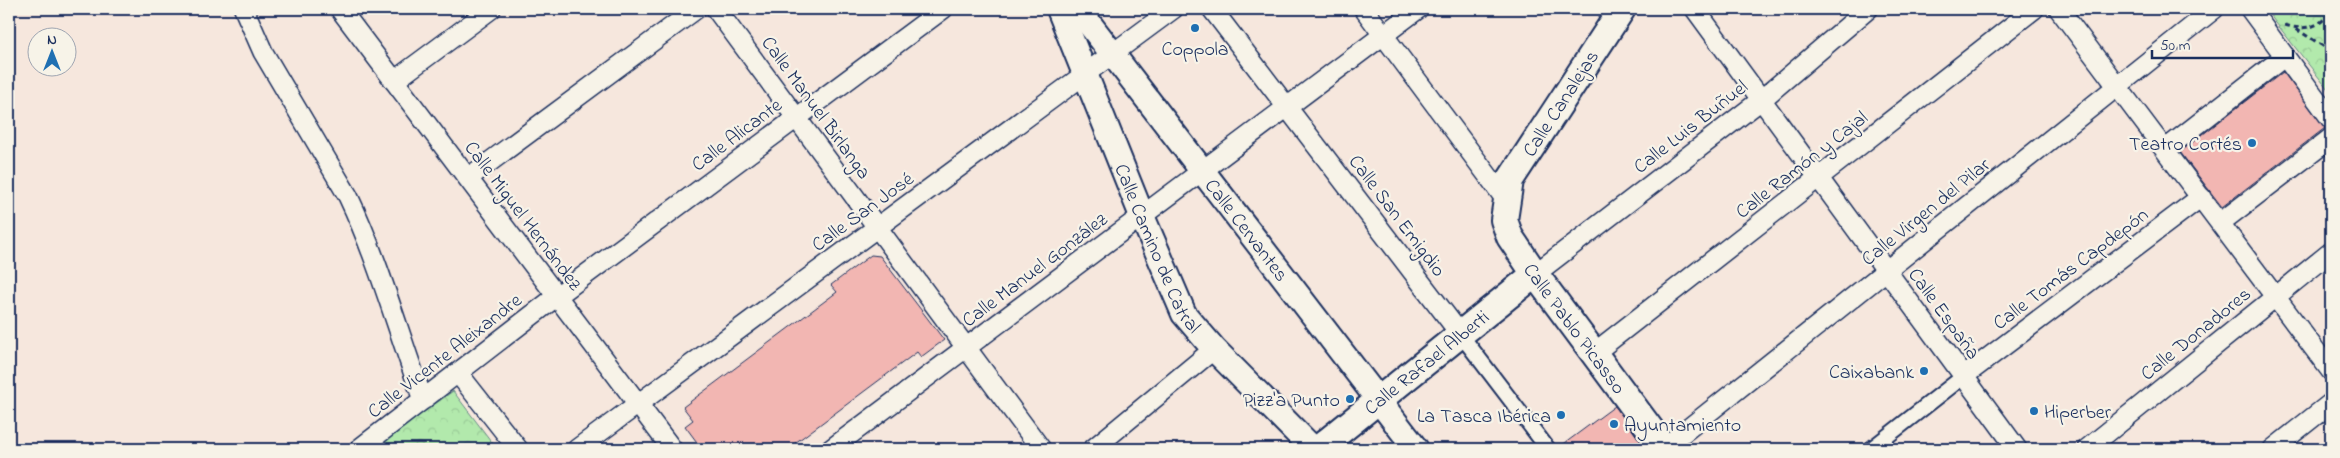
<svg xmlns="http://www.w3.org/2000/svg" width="2340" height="458" viewBox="0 0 2340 458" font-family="'Indie Flower',sans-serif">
	<defs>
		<pattern id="forest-crowns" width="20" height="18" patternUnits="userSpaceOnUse" patternTransform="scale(1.25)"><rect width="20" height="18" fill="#b2e9ac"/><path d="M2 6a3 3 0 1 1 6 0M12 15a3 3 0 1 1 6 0" fill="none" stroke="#98c896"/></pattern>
	</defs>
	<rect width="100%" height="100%" fill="#f6e7dd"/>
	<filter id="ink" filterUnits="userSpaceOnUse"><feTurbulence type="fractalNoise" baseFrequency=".02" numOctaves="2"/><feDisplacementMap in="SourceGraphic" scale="10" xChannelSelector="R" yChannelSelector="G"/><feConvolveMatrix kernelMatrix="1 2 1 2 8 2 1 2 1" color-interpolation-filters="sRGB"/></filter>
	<g filter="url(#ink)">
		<path fill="url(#forest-crowns)" stroke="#668c85" d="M2265,9h66v84z
			M453,391l44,58h-125z"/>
		<path fill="#f2b6b2" stroke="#1b2f5e" d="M2283,72l42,56 -103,79 -42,-55z
			M871,255l9,1 64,84 -23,17 -4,-5 -130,97h-85l-17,-23 8,-6 -10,-13 154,-115 -6,-7z
			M1615,406l31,43h-89z"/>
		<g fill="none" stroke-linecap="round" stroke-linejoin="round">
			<defs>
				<path id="pedestrian" d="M1461,335l87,114
					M1871,449l93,-73"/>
				<path id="minor" d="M244,9l19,43 85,144c31,65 50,136 75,204
					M340,9l332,440
					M716,9l325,440
					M1212,9l249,326
					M1364,9l142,191
					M1695,9l322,440
					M2059,9l272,362
					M2250,9l81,110
					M394,81l97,-72
					M2166,149l119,-93
					M468,178l228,-169
					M2220,223l111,-85
					M1535,274l226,-174 107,-91
					M1594,353l440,-344
					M458,373l60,76
					M1964,376l237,-179
					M1664,448l550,-439
					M359,449l198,-153 386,-287
					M577,449l596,-440
					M831,449l587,-440
					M1093,449l121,-100
					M2087,449l244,-197
					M2273,449l58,-46"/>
				<g id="tertiary">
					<path id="s1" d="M1059,9l83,207 42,98 30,35 99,100"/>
					<path id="s2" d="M1078,9l338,440"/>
				</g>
				<g id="secondary">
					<path id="s3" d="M1622,9l-112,171 -6,40 6,17 25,37 130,175"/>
					<path id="s4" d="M1318,449l217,-175"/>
				</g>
			</defs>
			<use href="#pedestrian" stroke="#1b2f5e" stroke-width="18"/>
			<use href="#minor" stroke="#1b2f5e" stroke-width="22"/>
			<use href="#tertiary" stroke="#1b2f5e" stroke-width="28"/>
			<use href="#secondary" stroke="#1b2f5e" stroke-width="30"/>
			<path stroke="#1b2f5e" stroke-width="3" stroke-dasharray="5 4" stroke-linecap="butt" d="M2285,25c19,6 35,3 46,-14
				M2296,29l27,17 8,9"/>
			<use href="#pedestrian" stroke="#f7f3e8" stroke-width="14"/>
			<use href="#minor" stroke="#f7f3e8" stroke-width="19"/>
			<use href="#tertiary" stroke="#f7f3e8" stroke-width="24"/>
			<use href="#secondary" stroke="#f7f3e8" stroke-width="26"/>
		</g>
	</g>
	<g fill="#1f6fb2" stroke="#f7f3e8" stroke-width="2">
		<circle cx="1195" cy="28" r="5"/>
		<circle cx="2252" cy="143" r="5"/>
		<circle cx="1924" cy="371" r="5"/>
		<circle cx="1350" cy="399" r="5"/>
		<circle cx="2034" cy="411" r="5"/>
		<circle cx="1561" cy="415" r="5"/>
		<circle cx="1614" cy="424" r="5"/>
	</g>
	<g text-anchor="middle" stroke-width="4.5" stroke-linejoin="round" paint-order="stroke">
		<g font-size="20" fill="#1b2f5e" stroke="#f7f3e8" text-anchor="end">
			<text x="1195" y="55" text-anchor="middle">Coppola</text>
			<text x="2242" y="150">Teatro Cortés</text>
			<text x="1914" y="378">Caixabank</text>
			<text x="1340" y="406">Pizz'a Punto</text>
			<text x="2044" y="418" text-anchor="start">Hiperber</text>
			<text x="1551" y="422">La Tasca Ibérica</text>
			<text x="1624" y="431" text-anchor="start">Ayuntamiento</text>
		</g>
		<g font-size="20" fill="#1b2f5e" stroke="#f7f3e8">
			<text transform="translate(1560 103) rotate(-57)" y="7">Calle Canalejas</text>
			<text transform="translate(817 107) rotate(54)" y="7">Calle Manuel Birlanga</text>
			<text transform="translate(1690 126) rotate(-38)" y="7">Calle Luis Buñuel</text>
			<text transform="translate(736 134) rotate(-37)" y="7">Calle Alicante</text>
			<text transform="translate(1801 164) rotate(-38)" y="7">Calle Ramón y Cajal</text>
			<text transform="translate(862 211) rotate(-36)" y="7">Calle San José</text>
			<text transform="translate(1925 211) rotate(-39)" y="7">Calle Virgen del Pilar</text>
			<text transform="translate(524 215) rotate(53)" y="7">Calle Miguel Hernández</text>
			<text transform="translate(1398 215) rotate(53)" y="7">Calle San Emigdio</text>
			<text dy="7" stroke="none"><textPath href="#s2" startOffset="278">Calle Cervantes</textPath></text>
			<text dy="7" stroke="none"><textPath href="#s1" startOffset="259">Calle Camino de Catral</textPath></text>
			<text transform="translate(2070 268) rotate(-37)" y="7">Calle Tomás Capdepón</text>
			<text transform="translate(1034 269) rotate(-37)" y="7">Calle Manuel González</text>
			<text transform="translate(1945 313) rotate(54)" y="7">Calle España</text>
			<text dy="7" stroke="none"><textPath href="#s3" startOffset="375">Calle Pablo Picasso</textPath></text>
			<text transform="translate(2195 333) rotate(-39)" y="7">Calle Donadores</text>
			<text transform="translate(444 355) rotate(-38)" y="7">Calle Vicente Aleixandre</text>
			<text dy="7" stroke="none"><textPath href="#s4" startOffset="139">Calle Rafael Alberti</textPath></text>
		</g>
	</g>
	<rect width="2340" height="458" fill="none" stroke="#f7f3e8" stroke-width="30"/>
	<rect x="15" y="15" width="2310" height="428" fill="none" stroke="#1b2f5e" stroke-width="2" filter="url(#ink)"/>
	<g transform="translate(52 52)"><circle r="24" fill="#f7f3e8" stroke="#9fa5b1"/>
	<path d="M0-4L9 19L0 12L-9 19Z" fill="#1f6fb2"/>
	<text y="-8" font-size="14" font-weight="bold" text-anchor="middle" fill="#1b2f5e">N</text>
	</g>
	<path d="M2152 50v8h141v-8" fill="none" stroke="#1b2f5e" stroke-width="2.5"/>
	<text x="2160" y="50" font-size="15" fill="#1b2f5e" stroke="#f7f3e8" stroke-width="4" paint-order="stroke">50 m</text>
</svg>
